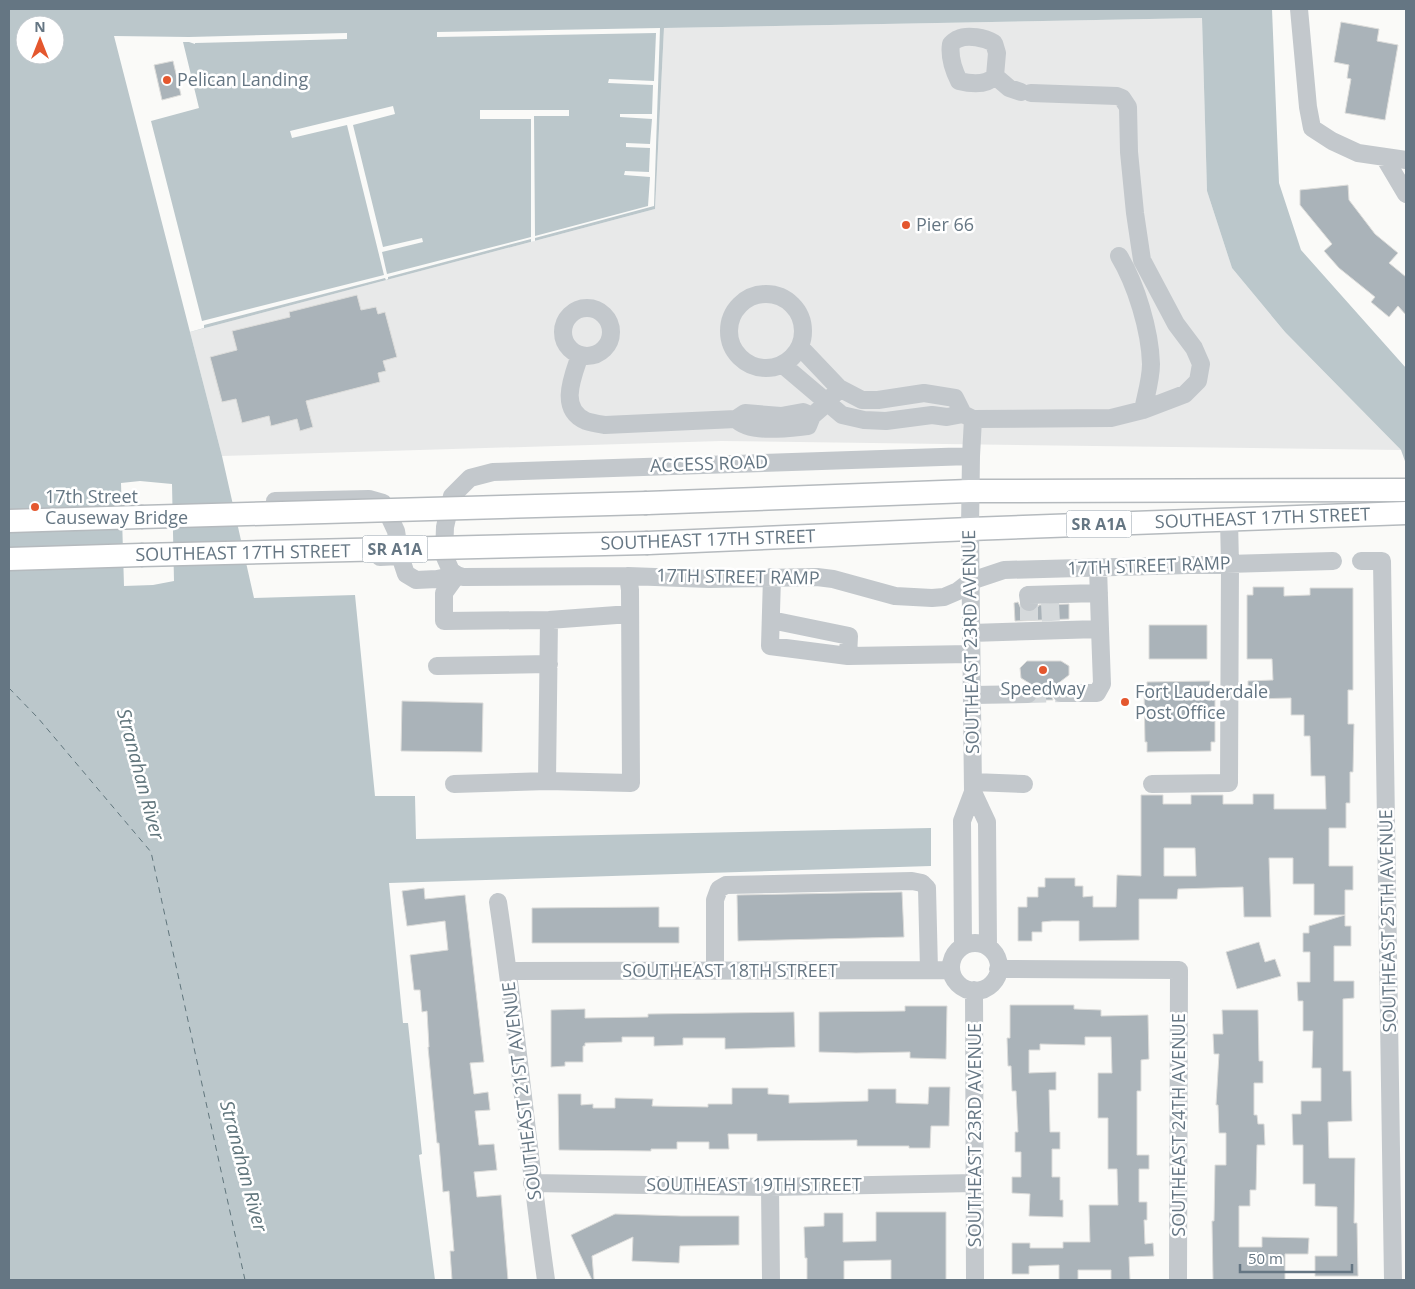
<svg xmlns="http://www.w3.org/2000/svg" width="1415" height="1289" viewBox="0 0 1415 1289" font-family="'Open Sans',sans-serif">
	<rect width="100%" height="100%" fill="#fafaf8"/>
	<path fill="#e8e9e9" d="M1202,18l5,173 25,77 53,64 116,118 -680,-9 -499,15 -32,-124 465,-123 9,-181z"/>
	<path fill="#bbc7cb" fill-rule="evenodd" d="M9,9h1263l7,174 22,67 105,118v96l-5,-14 -116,-118 -53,-64 -25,-77 -5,-173 -538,10 -9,181 -465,123 32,124 32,142 101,-3 20,201h40l1,43 515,-11v38l-542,17 14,140h5l14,131 -3,1 16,125h-426zM25,25h30v30h-30z"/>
	<path fill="#fafaf8" d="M660,28l-6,178 -119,32v3l-4,1v-3l-143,38v2l-2,1 -1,-2 -181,47v3l-14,4 -76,-296 75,1 158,-4v6l-152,4v1l-6,-2h-6l16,66 -48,13 51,200 182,-46 -37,-150 -55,13 -2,-7 103,-25 2,8 -42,11 30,122 39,-9 1,4 -41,10 5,22 144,-37v-118h-51v-9h89v6h-35l1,120 113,-30 2,-29 -26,-2 1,-4 24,1 1,-24 -24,-1v-4l24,1 2,-25 -32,-2v-3h32l1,-29 -45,-2 1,-4 45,2 2,-48 -219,4v-5z
		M140,481l32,3 2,97 -21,4 -29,1 -3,-103z"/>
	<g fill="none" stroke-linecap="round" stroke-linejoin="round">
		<path stroke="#60757c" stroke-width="1" stroke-dasharray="6 5" stroke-linecap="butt" d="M9,688l29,30 113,134 94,428"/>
	</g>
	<path fill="#aab3b9" stroke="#dcdcda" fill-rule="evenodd" d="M1341,22l38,7 -2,12 21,4 -13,75 -40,-7 6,-34 -4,-1 2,-13 -15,-3z
		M173,61l8,34 -19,5 -8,-35z
		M1348,185l1,15 26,34 23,19 -9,10 17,14v38l-8,-9 -9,11 -18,-15 4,-5 -36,-29 -15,-17 8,-7 -32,-39v-15z
		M357,295l4,15 15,-3 2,7 7,-2 12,45 -14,4 3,10 -8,2 2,9 -74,19 7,26 -13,4 -3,-12 -26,7 -2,-10 -27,7 -6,-24 -14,3 -12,-45 27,-7 -5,-19 58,-14 -1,-5z
		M1253,587h31v9l26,-1v-7h43v102h-5v34h6l-1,48h-3v31h-4v25h-17v38h24v24h-8v25h-31v-31h-21v-26h-24l2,59h-27l-1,-30 -65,2 -1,10h-38v41l-60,1v-20h-27l-10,1v10h-10v9h-14v-34h9v-10h11v-10h7v-9h30v8h8v11l10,-1v11h23l1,-32 24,1v-81h22v9h28v-9h32v9h30v-10h21v15h52l-1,-33h-14l-1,-40h-6v-21h-13v-17l-37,1v-6h-6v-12l25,-1 -1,-21h-25v-64h6zM1164,848h31l1,28h-32z
		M1018,602l3,7 9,4 6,-3 3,-5 30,-1v15l-54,2 -1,-18z
		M1149,625h58v34h-58z
		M1027,661h34l8,5v9l-17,13 -2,5 3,7h-16l2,-6 -2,-6 -16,-10 -1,-10z
		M1210,681v10h5v51h-4v9l-64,1v-10h-2l-1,-52h3v-8z
		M402,701l81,2 -1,49 -81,-1z
		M424,888l1,11 40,-4 19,167 -14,1 4,31 14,-2 2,18 -15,1 4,34 15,-1 3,26 -23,2 3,25 24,-2 7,85h-56l-2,-29h4l-5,-60 -6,1 -4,-49h-2l-9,-96h1l-2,-36 -5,1 -2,-22h-6l-4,-35 38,-5 -3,-29 -38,5 -5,-35z
		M902,892l2,45 -166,4 -1,-46z
		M659,907v20h20v16h-147v-35z
		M1345,915v11h6v20h-17v35h20v17l-11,1v72h8l1,50 -24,1 1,36h26l-1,65h3l1,53h-43v-20h22v-49l-22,-1v-22h-12v-39h-10l-1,-31h9v-13h20v-33h-9l1,-37h-10v-30h-5l-1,-19h13v-30h-7v-19h6v-7z
		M1259,942l6,20 10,-3 6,17 -44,13 -11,-37z
		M1010,1005h64v4l27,1v6l47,-1 1,44 -8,1v31h-4v64h12v14h-10v33h8v18h-3l1,24 8,-1 1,13 -25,1 1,23h-19v-10h-33v10h-19v-15l-30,1v8h-17v-31h18v5h33v-6h27l-1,-37h29l-1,-36h-9v-51h-10v-45h14l-1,-36h-26v8l-45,-1v6h-11v23l27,-1v18h-7l1,42h10v17h-8v28h8v23h3v17l-34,-1 1,-22 -18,-1v-16h9v-25h-6v-20h3l-2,-41h-4l-1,-25h-3l-1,-28h3z
		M905,1006h42l-1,53 -36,-1v-6l-54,1 -37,-1v-40l86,-1z
		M585,1009v9l63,-1v-3l146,-2 1,35 -70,2v-11h-42v7l-29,1v-9h-32v5l-37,1v3h-2v16h-18v4l-14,1v-57z
		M1222,1010h36l1,51h4v22h-9v32h3l1,9h6l1,21h-8l-1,45h-6v16h-11v41h23v-10l47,1 -1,16h-23v26h-72l-1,-59h2l1,-56h11v-32h-7l-1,-28h-2l3,-51h-5l-1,-20h10z
		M929,1087h21l-1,39h-18l-1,22h-21v-2h-52v-6l-100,1v-7h-29l1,15h-20v-7h-32v7h-26v2l-92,-1 -1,-56h23v11l12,-1v4h22v-10l38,1 -1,7 56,1v-3h24v-16h36v6l21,1v8l79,-2v-12h28v14l32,1z
		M876,1212h70v68h-55v-20l-47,1v19h-37v-22h-2l-1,-31 20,-1v-13h19v29l33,-1z
		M615,1214l66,2h58v29l-59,1 -1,17 -47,-2 1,-24 -41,19 2,24h-2l-21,-45z"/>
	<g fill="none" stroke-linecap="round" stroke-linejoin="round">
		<path stroke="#d5d9db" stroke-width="18" stroke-dasharray="18 9" stroke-linecap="butt" d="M1029,602v21
			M1050,603l1,20
			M1028,694l33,-1"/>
		<defs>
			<g id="major">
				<path d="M647,503l322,-12 437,-1"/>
				<path d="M9,521l132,-4"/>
				<path id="s1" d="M648,543l322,-14 436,-16"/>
				<path d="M9,559l132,-4"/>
			</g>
		</defs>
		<use href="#major" stroke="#b5babe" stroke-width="25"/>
		<path stroke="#c3c8cc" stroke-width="18" d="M1299,9l9,98 4,21 20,13 26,12 48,7
			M995,76c-9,10 -24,8 -36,5 -6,-12 -10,-24 -8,-37 2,-2 4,-4 7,-5 10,-5 27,-1 36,4l3,10 -2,23 14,12 12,4
			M1384,157l22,37
			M1119,256c17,28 31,74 32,108 0,15 -5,31 -8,46
			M729 331a37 37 0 1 1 74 0a37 37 0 1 1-74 0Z
			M563 332a24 24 0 1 1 48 0a24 24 0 1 1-48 0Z
			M800,347l39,41 23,12h16l46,-7 31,5 8,16 10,5 138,-1 32,-8 42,-16 13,-13 3,-17 -7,-16 -18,-24 -34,-64 -7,-47 -6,-61 -1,-45 -6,-9 -5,-2 -86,-3
			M580,355c-7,21 -22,54 6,66 6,2 13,3 19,4l131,-6
			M783,365l59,50 22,5 22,1 46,-6 15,2 16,-3
			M812,416l-9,-4 -22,4 -36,-3 -9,6c14,15 52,9 72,7l4,-10 16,-14 11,-14
			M971,456l2,-37
			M275,501l94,-2 14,4 13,28 4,25
			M380,557l20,-1 6,18 10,6 21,-1 20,-4
			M1361,561h21l11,719
			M457,575l-13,18v28l105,-1 81,-6
			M772,577l-2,69 78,10 123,-2
			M1029,602l-1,-7 71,-2
			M771,620l78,16 -1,20
			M971,633l129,-4 -2,-62
			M437,666l112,-2
			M1061,693h36l5,-9 -2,-55
			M972,695l56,-1
			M547,781l2,-161
			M973,782l51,2
			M454,784l93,-3 84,2 -1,-193 -2,-14
			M1152,784l77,-1 1,-219 -1,-44
			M973,792l14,30 1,125
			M498,902c19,126 30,252 48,378
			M951 967a24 24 0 1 1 48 0a24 24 0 1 1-48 0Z
			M963,946l-1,-125 11,-29 -3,-263 1,-73 -478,16 -23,6 -18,18 -7,31 -1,28 7,16 6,4 6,2 165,-1 81,3 108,-2 16,2 62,17 37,2 12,-1 14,-6 13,-10 33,-11 329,-9
			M998,969l181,1 -1,310
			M508,971l443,-1
			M715,971v-71l4,-11 7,-4 186,-4 10,2 5,5 2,82
			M974,990l1,290
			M532,1183l238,4 205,-4
			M770,1187l1,93"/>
		<use href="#major" stroke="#fff" stroke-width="22"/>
		<defs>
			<path id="major-bridge" d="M141,517l506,-14
				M141,555l507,-12"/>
		</defs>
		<use href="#major-bridge" stroke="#b5babe" stroke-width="25" stroke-linecap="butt"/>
		<use href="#major-bridge" stroke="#fff" stroke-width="22"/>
	</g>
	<g fill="#e4572e" stroke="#fff" stroke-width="2">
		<circle cx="167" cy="80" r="5"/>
		<circle cx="906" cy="225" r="5"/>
		<circle cx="35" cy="507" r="5"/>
		<circle cx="1043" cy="670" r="5"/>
		<circle cx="1125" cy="702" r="5"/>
	</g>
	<g text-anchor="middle" stroke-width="5" stroke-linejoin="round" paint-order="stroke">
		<g fill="#fff" stroke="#939fa8" stroke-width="1">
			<rect x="1066.5" y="510.5" width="65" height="27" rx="4"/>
			<rect x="362.5" y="535.5" width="65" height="27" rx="4"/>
		</g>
		<g font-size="16" font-weight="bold" fill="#657683">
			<text x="1099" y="530">SR A1A</text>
			<text x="395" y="555">SR A1A</text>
		</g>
		<g font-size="18" fill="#657683" stroke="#fff" text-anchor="start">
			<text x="177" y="86">Pelican Landing</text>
			<text x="916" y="231">Pier 66</text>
			<text x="45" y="503">17th Street<tspan x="45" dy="21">Causeway Bridge</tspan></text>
			<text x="1043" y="695" text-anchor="middle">Speedway</text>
			<text x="1135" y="698">Fort Lauderdale<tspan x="1135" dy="21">Post Office</tspan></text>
		</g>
		<g font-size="18" fill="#657683" stroke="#fff">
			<text transform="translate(709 464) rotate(-2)" y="6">ACCESS ROAD</text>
			<text dy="6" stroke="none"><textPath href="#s1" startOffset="615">SOUTHEAST 17TH STREET</textPath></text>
			<text transform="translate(708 540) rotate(-2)" y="6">SOUTHEAST 17TH STREET</text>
			<text transform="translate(243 553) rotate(-1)" y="6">SOUTHEAST 17TH STREET</text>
			<text transform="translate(1149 566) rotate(-2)" y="6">17TH STREET RAMP</text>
			<text transform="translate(738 577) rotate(1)" y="6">17TH STREET RAMP</text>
			<text transform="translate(971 642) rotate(-91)" y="6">SOUTHEAST 23RD AVENUE</text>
			<text transform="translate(1388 921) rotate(-91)" y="6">SOUTHEAST 25TH AVENUE</text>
			<text x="730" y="977">SOUTHEAST 18TH STREET</text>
			<text transform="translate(522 1091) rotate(-97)" y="6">SOUTHEAST 21ST AVENUE</text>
			<text transform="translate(1179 1125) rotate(-90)" y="6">SOUTHEAST 24TH AVENUE</text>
			<text transform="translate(975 1135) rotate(-90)" y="6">SOUTHEAST 23RD AVENUE</text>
			<text x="754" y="1191">SOUTHEAST 19TH STREET</text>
		</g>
		<g font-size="19" font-style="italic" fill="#60757c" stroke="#fff">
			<text transform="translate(141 774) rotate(75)" y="7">Stranahan River</text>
			<text transform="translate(244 1166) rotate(75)" y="7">Stranahan River</text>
		</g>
	</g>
	<rect width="1415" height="1289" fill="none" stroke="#657683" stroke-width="20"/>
	<g transform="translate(40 40)"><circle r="24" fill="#ffffff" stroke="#c1c8cd"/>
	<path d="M0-4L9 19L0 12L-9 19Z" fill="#e4572e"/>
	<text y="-8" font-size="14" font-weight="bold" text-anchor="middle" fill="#657683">N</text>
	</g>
	<path d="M1240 1264v8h112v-8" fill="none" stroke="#657683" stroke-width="2.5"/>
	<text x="1248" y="1264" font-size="15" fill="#657683" stroke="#ffffff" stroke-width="4" paint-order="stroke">50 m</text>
</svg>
